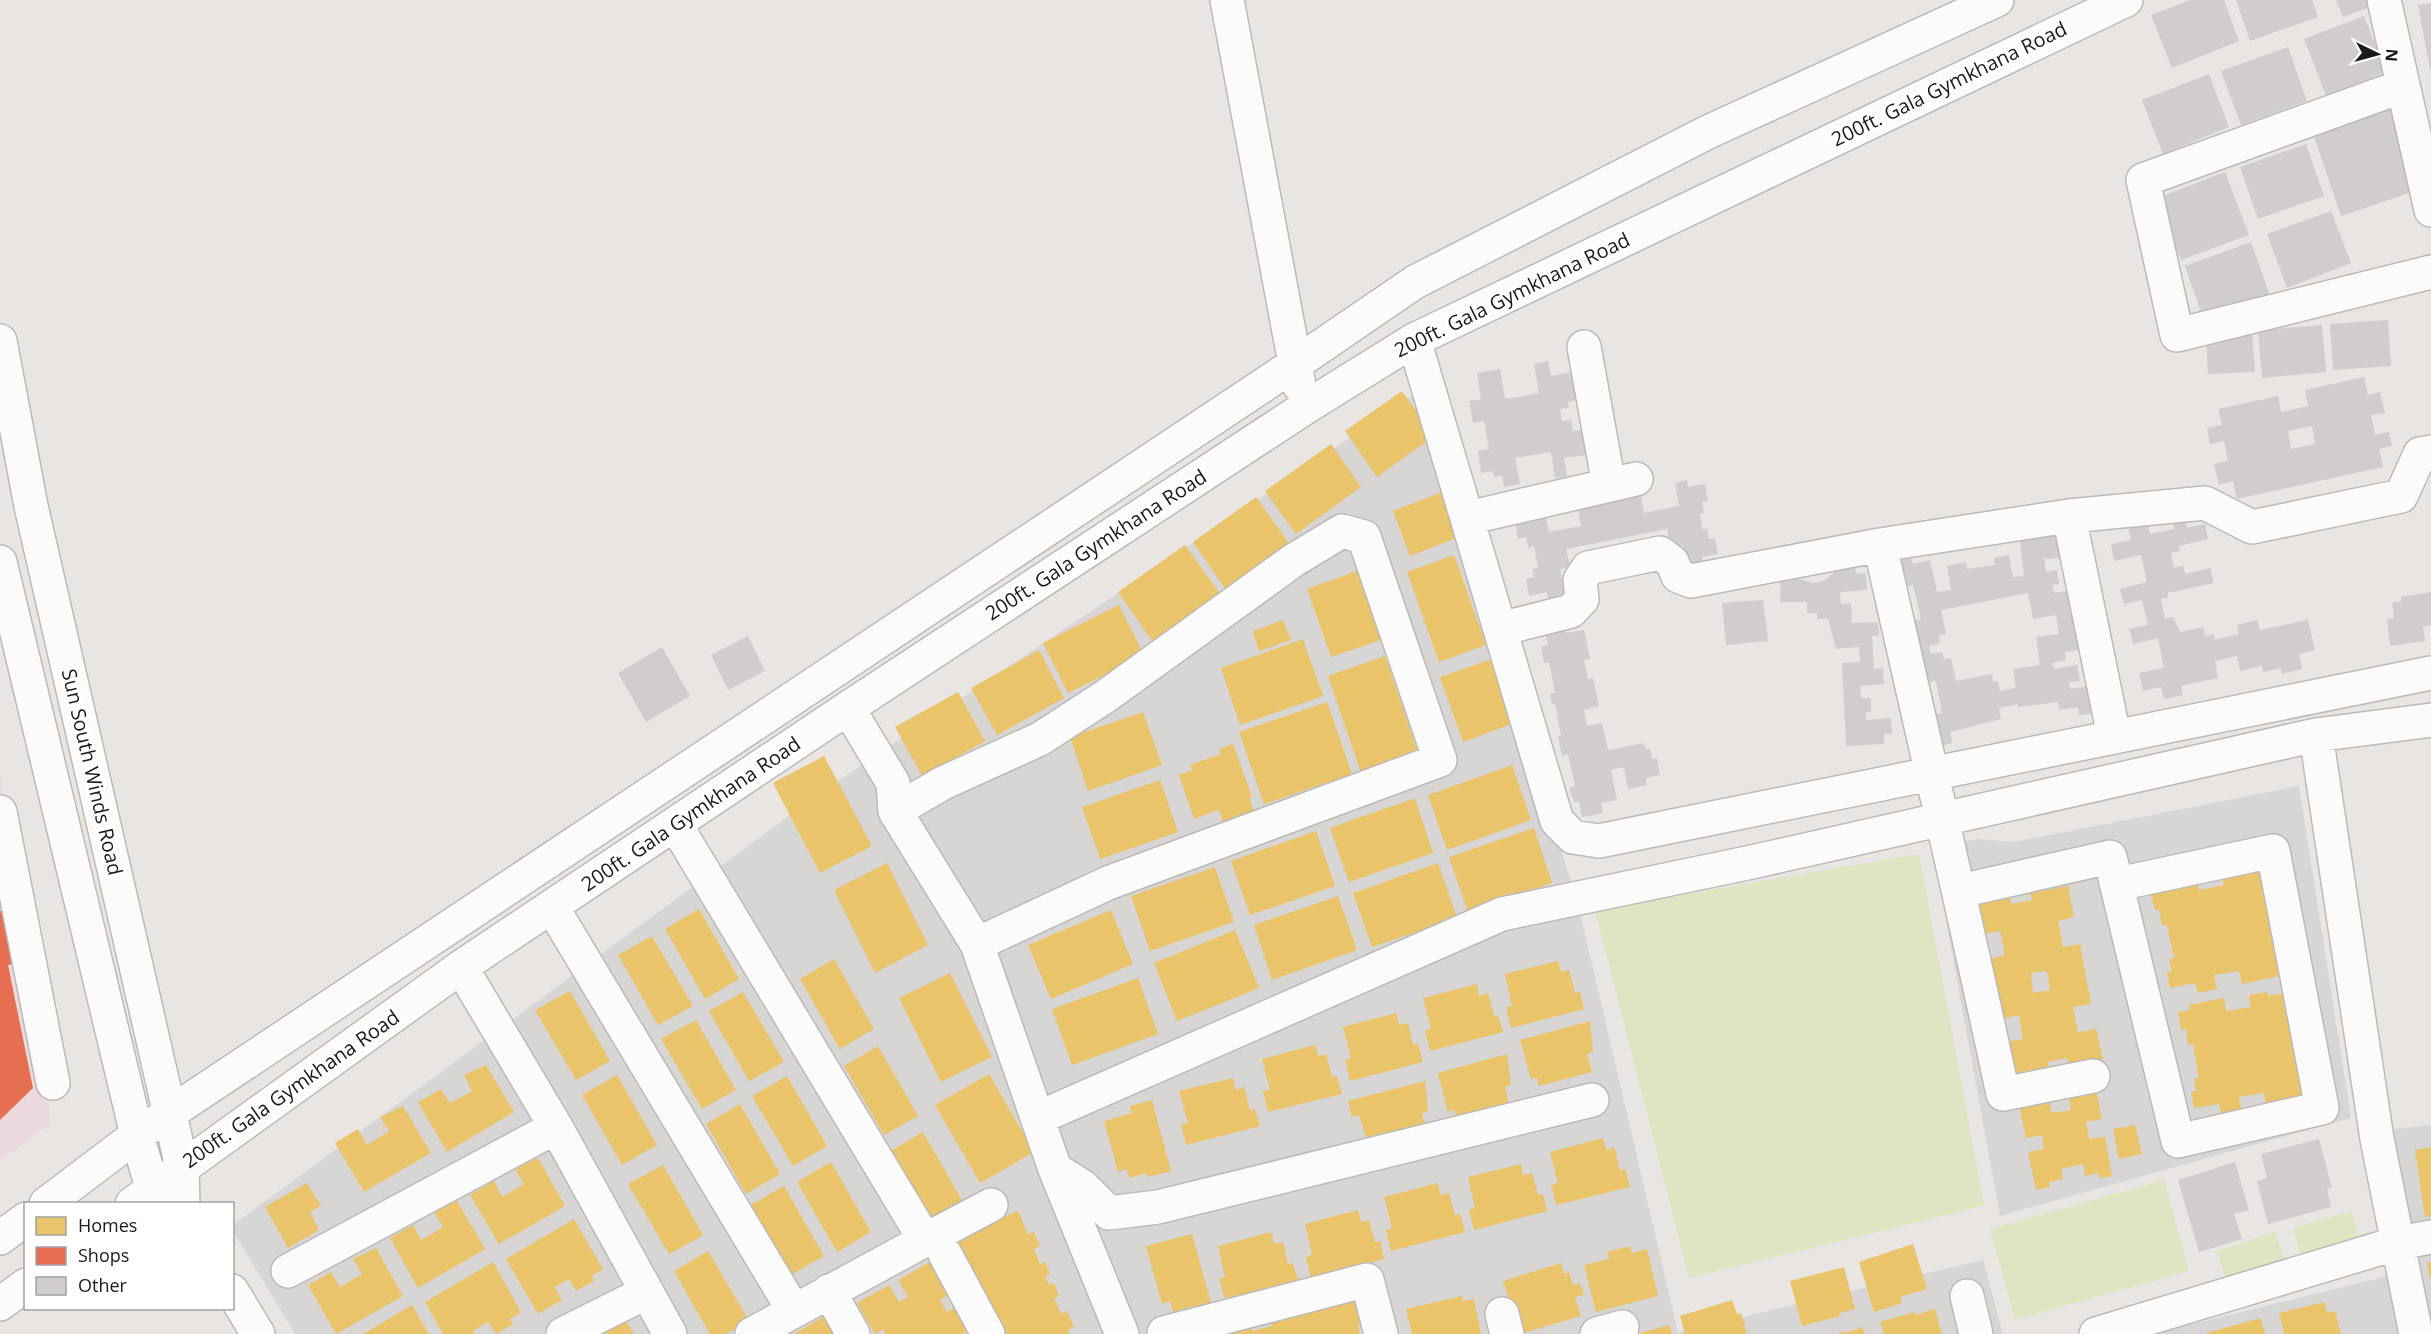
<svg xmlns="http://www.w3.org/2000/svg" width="2431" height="1334" viewBox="0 0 2431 1334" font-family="'Open Sans',sans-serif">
	<rect width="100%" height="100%" fill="#e9e5e3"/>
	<path fill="#d8d5d5" d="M1418,392l160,512 100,428 305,-72 20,74h-1708l-62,-103v-6l590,-434z
		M2299,786l52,332 -351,98 -67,-368 43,-9 38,3z
		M2431,1125v209h-278l238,-59 -5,-145z"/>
	<path fill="#ebd9dd" d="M0,772l51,351 -51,38z"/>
	<path fill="#e1e4c3" d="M1919,854l65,352 -295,72 -94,-368z
		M2164,1180l25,91 -174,49 -25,-91z
		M2352,1211l7,27 -58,17 -8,-27z
		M2275,1232l10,29 -59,19 -9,-29z"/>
	<path fill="#e9c46a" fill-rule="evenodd" d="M1402,391l32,45 -57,41 -32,-46z
		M1331,444l30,43 -65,47 -31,-43z
		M1442,492l17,45 -49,19 -17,-45z
		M1256,497l34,48 -64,45 -33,-48z
		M1185,545l35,49 -67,48 -35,-50z
		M1454,555l32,90 -47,17 -32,-90z
		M1357,571l24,69 -50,17 -24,-68z
		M1119,605l25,50 -76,38 -25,-50z
		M1283,620l8,20 -32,11 -6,-20z
		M1303,639l20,57 -83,29 -19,-57z
		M1039,650l25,48 -67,37 -26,-47z
		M1385,656l33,97 -57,20 -33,-97z
		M1492,659l22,64 -51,19 -23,-65z
		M958,692l27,49 -63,35 -27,-49z
		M1327,702l25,72 -88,30 -25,-72z
		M1143,712l19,53 -74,26 -18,-54z
		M1233,744l19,53 -3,1 5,14 -31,11 -4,-13 -25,9 -15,-44 13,-5 -2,-5 31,-11 -2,-5z
		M824,756l48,90 -52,27 -47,-90z
		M1512,765l19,55 -84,30 -19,-55z
		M1160,780l18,52 -78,27 -18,-52z
		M1415,798l18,55 -84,29 -19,-54z
		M1534,828l18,55 -84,29 -19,-55z
		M1316,831l19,55 -85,29 -19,-54z
		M887,863l41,82 -53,28 -41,-83z
		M1438,863l19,55 -85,29 -19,-54z
		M1215,867l19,55 -84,29 -19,-55z
		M2261,869l27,105 -46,10 -3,-13 -25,4 3,14 -19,4 -3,-10 -25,5 -3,-16 5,-1 -3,-12 5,-1 -7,-33h-5l-3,-16 -4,1 -4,-15 10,-2 -2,-7 38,-8 2,12 25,-5 -3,-12z
		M2068,886l6,31 -16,4 5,26 17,-3 11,60 -18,3 5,25 18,-3 7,31 -34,6 -2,-8 -19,4 1,8 -36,7 -7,-35 17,-3 -4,-24 -18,4 -12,-60 16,-4 -5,-24 -16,3 -6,-30 32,-7 1,7 21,-4 -2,-7zM2047,971l3,19 -17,3 -2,-20z
		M1338,896l19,54 -85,30 -18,-55z
		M699,909l40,70 -34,20 -40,-70z
		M1111,910l22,54 -82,35 -23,-54z
		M1235,930l24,58 -82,33 -23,-58z
		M652,936l41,70 -35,19 -40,-70z
		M834,959l40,70 -34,20 -40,-70z
		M1558,961l3,11 8,-2 6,23 5,-1 4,17 -73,19 -5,-21 6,-1 -7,-32z
		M950,973l42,84 -51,25 -42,-84z
		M1138,978l20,56 -86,31 -20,-56z
		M1477,984l2,12 9,-3 6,23 4,-1 5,17 -73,19 -5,-21 6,-1 -8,-31z
		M570,991l40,70 -34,19 -41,-70z
		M743,992l41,70 -35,19 -40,-70z
		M2267,992l1,4 21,-4 23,106 -46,8 -2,-13 -25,4 2,13 -20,3 -2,-9 -25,4 -3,-16 5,-1 -2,-12 5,-1 -6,-34 -5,1 -2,-16 -5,1 -3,-18 12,-2 -1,-5 35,-7 2,13 25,-4 -2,-12z
		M1396,1013l3,12 9,-2 5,22 5,-1 5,18 -73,19 -5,-21 6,-2 -8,-31z
		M696,1020l40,70 -34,19 -41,-70z
		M1590,1021l3,31 -6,2 5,18 -53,14 -2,-9 -6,2 -11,-39z
		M1315,1045l3,11 8,-2 6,23 5,-1 5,18 -74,18 -5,-21 7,-1 -8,-31z
		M878,1046l40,70 -34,19 -40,-69z
		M1507,1054l4,31 -6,2 4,18 -52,14 -3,-9 -6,2 -10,-39z
		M486,1065l28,47 -67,40 -29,-50 23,-13 9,14 22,-12 -8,-16z
		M989,1074l45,78 -54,31 -45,-78z
		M617,1075l40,70 -35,20 -40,-70z
		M787,1076l40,70 -34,20 -41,-70z
		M1233,1078l3,12 8,-3 6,23 5,-1 5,17 -74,19 -5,-20 7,-2 -9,-32z
		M1425,1081l3,30 -6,2 5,18 -53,14 -2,-9 -6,2 -7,-23 -7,2 -4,-16z
		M2095,1085l7,34 -16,3 3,17 16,-2 7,39 -13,2 -1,-5 -13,3 -2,-12 -22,5 2,10 -14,3 1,5 -14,3 -8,-38 16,-3 -2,-14 -16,3 -8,-38h31l3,13 19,-3 -2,-14z
		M1152,1100l19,71 -23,6 -2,-4 -17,5 -2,-9 -9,3 -14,-51 28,-8 -2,-7z
		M740,1104l40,70 -34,20 -40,-70z
		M403,1106l28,47 -67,39 -29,-49 23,-14 9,16 22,-14 -9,-14z
		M2135,1125l7,29 -23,5 -6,-30z
		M923,1132l40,70 -34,20 -40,-70z
		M1603,1138l3,12 8,-3 6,23 5,-1 5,18 -74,18 -5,-20 7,-2 -8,-31z
		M2431,1147v69l-6,1 -10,-67z
		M538,1158l27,48 -66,38 -29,-49 24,-14 8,16 22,-13 -9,-15z
		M831,1162l40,70 -34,20 -40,-70z
		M1521,1164l2,11 9,-2 6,22 5,-1 4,17 -73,19 -5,-20 6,-2 -7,-31z
		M663,1165l40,70 -34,19 -41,-70z
		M307,1183l14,23 -11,6 9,18 -31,18 -23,-41z
		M1438,1183l3,12 8,-2 6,22 5,-1 5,18 -74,19 -5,-21 6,-2 -8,-31z
		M784,1186l40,70 -35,20 -40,-70z
		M457,1201l28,48 -67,39 -28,-50 23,-13 8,15 22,-13 -9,-15z
		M1358,1210l3,12 8,-2 6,22 5,-1 4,18 -73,19 -5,-21 6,-2 -7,-31z
		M1018,1211l10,23 6,-2 6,14 -6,3 6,15 5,-2 5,12 -5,2 4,9 5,-2 5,13 -5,2 7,16 6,-3 7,16 -6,3 1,4h-73l-41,-97z
		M574,1219l29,50 -11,7 2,5 -18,10 -7,-12 -14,8 7,13 -24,14 -32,-55z
		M1271,1232l3,12 9,-2 5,22 5,-1 5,18 -73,19 -6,-21 6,-2 -7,-31z
		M1192,1234l20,73 -17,5 -2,-6 -20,6 -3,-11 -8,3 -16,-58z
		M1913,1244l14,45 -27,8 2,6 -28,9 -15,-50z
		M1630,1246l2,7 15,-4 11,47 -62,16 -12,-47 25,-6 -2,-7z
		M376,1248l27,48 -67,38 -28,-49 23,-13 9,15 22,-13 -9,-15z
		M708,1251l41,70 -23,13h-16l-36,-63z
		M935,1259l19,33 -14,8 7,12 13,-7 8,26 -6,3h-76l-3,-4 -8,4 -18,-31 32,-18 10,17 9,-5 -10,-17z
		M493,1262l28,50 -11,7 3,5 -17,10 -8,-12 -15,9 2,3h-32l-18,-32z
		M2431,1262v17h-1l-3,-16z
		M1561,1263l3,11 5,-2 4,13 7,-2 4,12 -9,2 6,19 -61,18 -17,-53z
		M1844,1267l11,42 -16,4 1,3 -38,10 -12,-45z
		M1355,1290l10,34 -7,2 2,8h-139l28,-16 3,13 20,-5 -4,-11 33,-10 2,9 16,-5z
		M1462,1296l1,5 11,-2 7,35h-69l-6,-25z
		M1732,1300l5,14 4,-1 6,21h-62l-5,-18z
		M2325,1302l2,11 8,-2 6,23h-57l-5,-21z
		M412,1305l17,29h-66z
		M1935,1309l7,25h-58l-4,-12 35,-10 1,3z
		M832,1312l12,22h-50z
		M2261,1318l4,16h-58l-1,-1z
		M625,1319l9,15h-28l-2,-3z
		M1669,1325l3,9h-32v-1z
		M1862,1327l3,7h-29l8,-3 1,2z"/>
	<path fill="#e76f51" d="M6,910l11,53 -9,2 25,123 -33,32v-209z"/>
	<path fill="#d1cdcc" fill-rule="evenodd" d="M2190,0h34l15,41 -67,27 -21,-53z
		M2236,0h76l6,17 -68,24z
		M2336,0h34l2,6 -29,11z
		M2431,3v67h-1l-12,-65z
		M2364,16l22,56 -60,24 -22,-57z
		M2288,47l19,54 -66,24 -20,-54z
		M2209,74l20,53 -66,27 -21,-54z
		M2390,108l28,82 -77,26 -28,-82z
		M2306,144l18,52 -66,23 -18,-52z
		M2225,172l24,63 -68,25 -23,-62z
		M2331,211l20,52 -64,25 -20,-54z
		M2251,242l19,54 -66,24 -19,-54z
		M2388,320l3,46 -58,4 -3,-46z
		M2322,325l4,47 -64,6 -4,-48z
		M2252,332l3,40 -47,2 -2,-40z
		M1548,361l3,15 22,-4 4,28 -9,2 1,6 -9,1 2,12 9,-1 2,11 9,-1 4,25 -22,3 3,18 -12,2 -4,-26 -36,6 5,26 -16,3 -2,-11 -8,1 -1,-6 -12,2 -3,-22 11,-2 -5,-28 -11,2 -4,-22 12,-2 -4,-26 23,-4 5,30 34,-6 -5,-29z
		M2364,377l4,18 12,-3 5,21 -14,2 4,20 14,-3 3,14 -13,3 4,18 -146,32 -4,-18 -14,4 -5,-21 14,-3 -4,-20 -14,3 -3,-16 15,-3 -4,-16 60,-13 3,16 27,-6 -3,-16zM2312,426l3,18 -24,5 -3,-18z
		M1687,480l1,7 17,-3 3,17 -6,1 2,11 -4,1 2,15h5l2,10h6l3,15 -16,3 2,12 -16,3 -5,-27 -12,2 -4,-18 -101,20 4,18 -10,2 5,27 -17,4 -1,-8 -18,4 -3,-17 8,-2 -2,-8 6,-1 -4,-22 -6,2 -2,-11 -8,2 -3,-17 29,-14 5,24 32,-6 -4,-24 20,2 31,-6 -1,-6 13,-2 4,23 35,-7 -4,-23z
		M2184,513l3,15 18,-4 3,15 -29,7 1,5 -9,2 3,15 9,-3 2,9 25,-6 4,15 -46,10v4l-7,2 4,20 8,-2 7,15 23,-5 2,9 9,-2 1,6 24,-6 -2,-9 20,-5 3,10 48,-10 7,30 -16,4 3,15 -20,5 -1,-6 -18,4 -1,-6 -22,5 -3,-15 -22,5 3,17 -37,8 2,9 -19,4 -3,-12 -18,4 -4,-18 25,-5 -6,-30 -25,6 -4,-15 19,-4 -6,-25 -18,4 -4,-15 27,-7 -6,-27 -27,6 -3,-17 20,-4 -3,-14 19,-5 3,13 24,-5 -3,-13z
		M2059,526l4,32 -15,1 -4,-2 2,15 11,-2 2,14 -7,1 2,8 24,-4 10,59 -23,4 1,8 -14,3 2,6 23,-4 3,16 -11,1 1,7 27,-4 -7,14 2,15 -13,1 -1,-8 -19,3 -1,-8 -40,5v-3l-19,4 2,11 -51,13 3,11 -22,5 -10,-30 21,-5 -6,-32 -24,4 -13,-61 22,-5 -8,-34 -21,5v-28l19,-4 2,6 17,-4 7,32 14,-2 -4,-24 19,-4 1,7 28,-4 -1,-7 15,-3 4,22 11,-1 -4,-36 26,-3 -1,-9zM2028,593l5,26 23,-4 3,19 -23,3 4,28 -27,4 3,19 -16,3 -2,-10 -5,1 -1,-8 -36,7 -5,-23 -7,1 -2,-7 -11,2 -2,-8 11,-3 -1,-7 7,-2 -5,-24z
		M1855,561l1,13 10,-1 1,17 -27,2 1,12 10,-1 1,20 26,-1 1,14h-7l2,33 9,-1 1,16 -24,2 1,12h10v14h-5v8l25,-2 1,16h-8v10l-38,2 -4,-83 18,-1 -1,-15 -23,2 -8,-30h-11v-6h-10v-11h-27l1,-30h18l1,7 13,4 11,-2 13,-11z
		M2431,592v33l-8,2 2,14 -35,5 -3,-27 7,-1 -2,-15 9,-2v-4z
		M1763,600l5,41 -42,4 -4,-42z
		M1565,627l1,6 18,-3 6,29 -6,1 4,19 5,-1 6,28 -15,4 3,16 15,-3 6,27 36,-7 1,6 5,-1 2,11 5,-1 3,17 -14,3v7l-18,4 -4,-22 -13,3 6,30 -16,3 2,10 -21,4 -3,-15h-5l-5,-14 6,-2 -7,-32 -6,2 -4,-20h3l-6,-32h-3l-2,-10 5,-1 -6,-31 -5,1 -3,-16 7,-2 -3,-14z
		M748,636l17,35 -37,19 -17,-35z
		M662,647l28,49 -44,26 -28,-49z
		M2319,1139l13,49 -5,1 4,18 -63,17 -11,-43 10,-3 -6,-24z
		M2235,1162l14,48 -15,4 8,25 -43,13 -21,-72z"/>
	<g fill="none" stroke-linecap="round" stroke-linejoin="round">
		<defs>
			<path id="minor" d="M1227,0l72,385
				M2384,0l47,210
				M2403,86l-260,94 34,155 254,-63
				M1414,340l143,481 16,16 26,4 832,-168
				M0,341l31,165 151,661 1,37
				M1584,347l25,138
				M2069,516l45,220
				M1468,518l168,-39
				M1880,545c41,183 84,366 123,549l90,-18
				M0,562l137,573 15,53 15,14
				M1500,629l71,-18 11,-12 -2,-19 8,-12 72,-15 12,9 6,14 13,5 189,-36 189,-29 136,-13 47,24 149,-31 19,-42 11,-2
				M848,708l45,75 2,28 82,133 78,225 67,165
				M2316,735l61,404 39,195
				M895,811l48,-28 97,-44 66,-43 188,-136 48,-29 22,6 76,223 -332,123 -131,61
				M0,812l53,271
				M675,824l250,416 -173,94
				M1960,891l150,-34 68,284 144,-33 -49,-257 -155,33
				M552,907l242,404
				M461,967l95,160 114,207
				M1038,1118l464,-204 250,-52 564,-127 115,-15
				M1055,1169l28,18 26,26 49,-6 434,-107
				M46,1204l91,-69 1158,-771 120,-82 293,-150 289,-132
				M132,1204l329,-237 387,-259 455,-299 111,-69 712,-340
				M0,1238l26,-19
				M925,1240l66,-35
				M945,1254l43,80
				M288,1271l268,-144
				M232,1291l26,43
				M829,1291l24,43
				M1967,1296l9,38
				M0,1304l26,-19
				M1502,1314l5,20
				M1164,1333l203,-53 14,54
				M563,1334l84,-42
				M1597,1334l25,-7
				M2096,1334l302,-91 33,-6"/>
		</defs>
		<use href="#minor" stroke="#bcbab9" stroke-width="36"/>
		<use href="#minor" stroke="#fcfbfb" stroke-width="33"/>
	</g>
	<g text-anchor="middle" stroke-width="6" stroke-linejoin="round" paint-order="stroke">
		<g font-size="20" fill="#1a1a1a" stroke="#fff">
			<text transform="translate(1949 84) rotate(-26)" y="7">200ft. Gala Gymkhana Road</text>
			<text transform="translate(1512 295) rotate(-26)" y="7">200ft. Gala Gymkhana Road</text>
			<text transform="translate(1096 545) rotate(-33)" y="7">200ft. Gala Gymkhana Road</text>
			<text transform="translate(92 772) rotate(77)" y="7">Sun South Winds Road</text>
			<text transform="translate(691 814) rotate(-34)" y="7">200ft. Gala Gymkhana Road</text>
			<text transform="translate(291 1089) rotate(-35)" y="7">200ft. Gala Gymkhana Road</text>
		</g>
	</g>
	<rect x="24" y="1202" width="210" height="108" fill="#ffffff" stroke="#a3a3a3" stroke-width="1.5"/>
	<rect x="36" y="1217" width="30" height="18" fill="#e9c46a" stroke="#a3a3a3" stroke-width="1.5"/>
	<text x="78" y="1232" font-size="18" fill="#1a1a1a">Homes</text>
	<rect x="36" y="1247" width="30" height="18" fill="#e76f51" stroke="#a3a3a3" stroke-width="1.5"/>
	<text x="78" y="1262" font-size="18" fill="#1a1a1a">Shops</text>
	<rect x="36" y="1277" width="30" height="18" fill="#d1cdcc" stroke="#a3a3a3" stroke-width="1.5"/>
	<text x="78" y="1292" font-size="18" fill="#1a1a1a">Other</text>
	<g transform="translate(2377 54) rotate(95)" stroke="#ffffff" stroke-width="4.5" paint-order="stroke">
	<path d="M0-4.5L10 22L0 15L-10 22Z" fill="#1a1a1a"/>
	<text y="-9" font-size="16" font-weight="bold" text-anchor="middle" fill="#1a1a1a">N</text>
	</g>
</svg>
